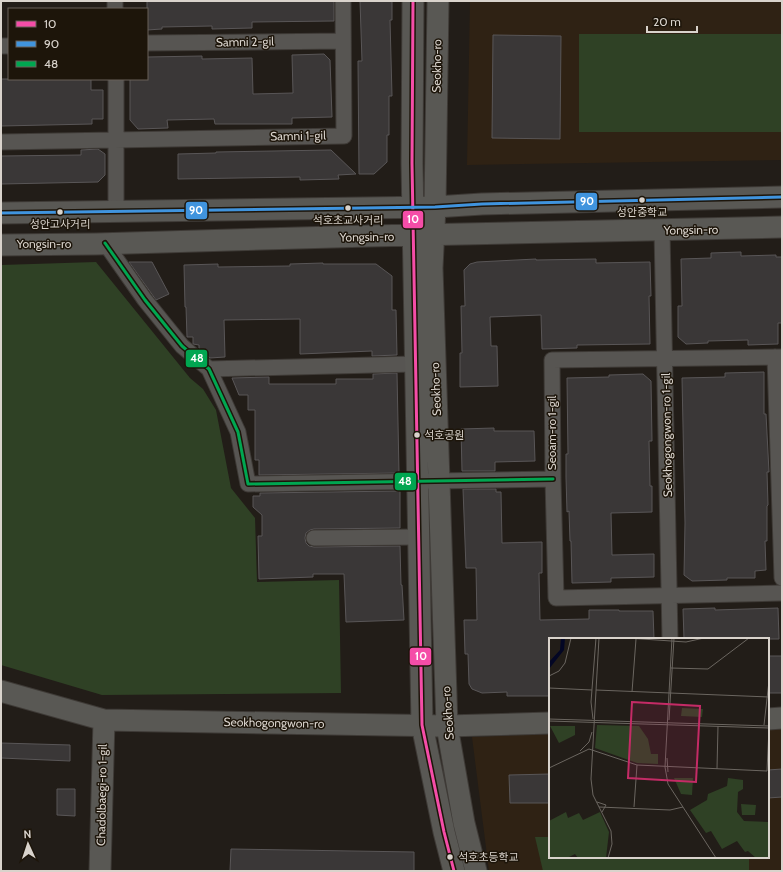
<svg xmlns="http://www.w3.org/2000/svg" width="783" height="872" viewBox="0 0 783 872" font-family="Cabin,'Noto Sans KR',sans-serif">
	<rect width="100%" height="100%" fill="#221d18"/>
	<path fill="#2f2214" d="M470,1h312v159l-315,5z
		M768,728h14v143h-293l-17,-134 78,-3v123h218z"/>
	<path fill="#2f4125" d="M579,34h203v98h-203z
		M96,262l94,116 13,11 13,21 15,78 24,30 2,64 82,-2 2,113 -239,2 -101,-30v-400z
		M535,837h15v20h199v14h-206z"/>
	<path fill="#3a3737" stroke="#595657" d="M147,1h187v20l-82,1v6l-40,1v-3l-50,1v2l-15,1z
		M360,1h32v19h-2l2,76h-3v39h-2v27l-13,12h-15l-1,-113h4z
		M493,35l68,1 -1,103 -68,-1z
		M324,54l6,6 2,57 -40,1v6h-77l-1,-5 -47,1 1,8 -30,1 -8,-9v-41h17v-22l55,-1v3l50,-1 1,36 40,-1 -1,-38z
		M1,79h90v11h12v29h-11v5l-91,2z
		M98,149l7,5v21l-7,7 -97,2v-28l80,-1v-5z
		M331,150l25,24 -18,1 1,4 -39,1v-3l-122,2v-25l38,-1v-1z
		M741,252v4l35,-1v2h6v66h-4v21l-30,1v-5l-40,1v2l-22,1 -8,-7v-31h4l-1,-47 30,-1v-5z
		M536,259v1l60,-1v4l54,-1 1,34h-2l1,48 -73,1v3l-35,1 -1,-34 -51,2 1,29h6l1,40 -38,1v-34h2l-1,-47h4l-1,-36 6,-6 7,-2z
		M129,262h23l17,32 -13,6z
		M323,263v1h53l16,12v34h4l1,45 -25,1v-5l-72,3v-35l-76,1 1,37 -15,1 -11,-10v-3l-6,-1v-7h-6l-1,-30h-1l-1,-42 34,-1v3l72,-1v-2z
		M764,372v42h2l3,58h-2l1,33 -1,1v35h-2l1,29 -11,1v7h-28v2l-35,1 -8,-6 1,-52 -3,-145 43,-1v-4z
		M397,373l2,100 -140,2v-15h-4v-50h-7v-15h-9l-7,-17 37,-1v7h67v-5h37v-5z
		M643,374l8,7 1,60h-3l1,45h2v26l-41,1 1,42 42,-1v23l-43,1v4l-39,1 -1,-42h-1l-1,-30 -2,1 -1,-35v-23h2l-1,-76 42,-1v-2z
		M494,428v3h40l1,30 -40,1v9h-33l-1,-42z
		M463,489h33v3h5l1,51 40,-1v31h-3l1,47 49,-1v-9h30v1h34l1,28h-104v57h-43v-4l-25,1 -10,-4 -3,-5 -1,-30h-3l-1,-34h13l-1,-52h-10z
		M400,491v37l-86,1 -4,1 -4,3 -1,5 1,5 3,3 5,1 86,-1 1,39h1l2,35 -58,2 -2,-48h-31v3l-54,2 -1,-43h4v-21l-9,-8v-11h7v-3z
		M715,608v2l63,-2 1,31h-95l-1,-30z
		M768,656h14v37h-14z
		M1,743l69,2v16l-69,-3z
		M782,769v28l-14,1v-28z
		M550,774v29h-40l-1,-28z
		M57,789h18v27l-18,-1z
		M231,849l183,3v19h-184z"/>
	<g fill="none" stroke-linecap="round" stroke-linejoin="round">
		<defs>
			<path id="street" d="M115,1v8
				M147,43l196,-2
				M1,46h8
				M116,79v134
				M1,142l343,-6 -1,-135
				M662,230l8,409
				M105,243l40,57 37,46 27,23 29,63 10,52 305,-5
				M775,357l7,221
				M782,357l-230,3 1,119 3,119 226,-5
				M209,369l206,-5
				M314,538l105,-1"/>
			<path id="secondary" d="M413,1l-1,162 10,562 22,107 10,39
				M438,1l-3,206 -3,61 15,458 17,97 12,48
				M1,213l434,-6 47,-3 300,-7
				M1,245l95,-1 273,-8 413,-9
				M1,691l103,29 343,6 103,-3
				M768,719l14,-1
				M100,871l4,-151"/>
		</defs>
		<use href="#street" stroke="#3e3a36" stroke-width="17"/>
		<use href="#secondary" stroke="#3e3a36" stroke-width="23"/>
		<use href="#street" stroke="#575552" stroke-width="15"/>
		<use href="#secondary" stroke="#595854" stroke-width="21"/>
		<defs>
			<path id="bus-1" d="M413,1l-1,162 10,562 22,107 10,39"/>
			<path id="bus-2" d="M1,213l434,-6 47,-3 300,-7"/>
			<path id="bus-3" d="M105,243l40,57 37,46 27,23 29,63 10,52 305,-5"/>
		</defs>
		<use href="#bus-1" stroke="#1d150a" stroke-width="6"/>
		<use href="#bus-2" stroke="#1d150a" stroke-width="6"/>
		<use href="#bus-3" stroke="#1d150a" stroke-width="6"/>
		<use href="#bus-1" stroke="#f54da8" stroke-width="3"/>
		<use href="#bus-2" stroke="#4094de" stroke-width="3"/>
		<use href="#bus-3" stroke="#00a651" stroke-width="3"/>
	</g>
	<g fill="#d9d3cc" stroke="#1d150a" stroke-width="1.5">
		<circle cx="642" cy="200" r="3.5"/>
		<circle cx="348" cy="208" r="3.5"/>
		<circle cx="60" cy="212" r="3.5"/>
		<circle cx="417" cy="435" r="3.5"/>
		<circle cx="450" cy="857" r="3.5"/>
	</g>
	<g text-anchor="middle" stroke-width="3" stroke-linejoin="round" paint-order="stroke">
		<g font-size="11" fill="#d9d3cc" stroke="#1d150a">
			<text x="642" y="216">성안중학교</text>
			<text x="348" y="224">석호초교사거리</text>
			<text x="60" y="228">성안고사거리</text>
			<text x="424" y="439" text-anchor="start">석호공원</text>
			<text x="458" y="861" text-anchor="start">석호초등학교</text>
		</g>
		<g font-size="12" fill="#d9d3cc" stroke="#1d150a">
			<text transform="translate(245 42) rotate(-1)" y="4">Samni 2-gil</text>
			<text transform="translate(437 66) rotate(-89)" y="4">Seokho-ro</text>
			<text transform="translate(298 136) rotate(-1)" y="4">Samni 1-gil</text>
			<text transform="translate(691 230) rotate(-1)" y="4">Yongsin-ro</text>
			<text transform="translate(367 237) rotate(-1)" y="4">Yongsin-ro</text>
			<text x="44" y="248">Yongsin-ro</text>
			<text transform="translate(436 389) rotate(-92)" y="4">Seokho-ro</text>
			<text transform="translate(552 433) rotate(-90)" y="4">Seoam-ro 1-gil</text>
			<text transform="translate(667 435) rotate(-91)" y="4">Seokhogongwon-ro 1-gil</text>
			<text transform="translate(448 713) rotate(-94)" y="4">Seokho-ro</text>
			<text transform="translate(274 723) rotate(1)" y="4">Seokhogongwon-ro</text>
			<text transform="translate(102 795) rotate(-89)" y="4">Chadolbaegi-ro 1-gil</text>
		</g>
	</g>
	<g transform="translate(549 638)">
		<rect width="220" height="220" fill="#221d18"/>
		<path d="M133,70l21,1 -1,8 -21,-1zM48,87l42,1 9,13 3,15h7v10l-21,-1 -42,-15zM1,88h25v9l-16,8zM125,140h19l-1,17 -11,-1zM179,140l15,2v9l-5,3 -1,20 7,9 25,1v36h-13l-8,-7 -3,1 -8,-11 -15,8 -11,-18 -5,2 -16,-23 17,-10 1,-6 19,-8zM192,166l15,1 -1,10h-13zM17,174l2,6 11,-5 4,7 17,-8 9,20 -3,26h-28l-3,-4 -8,4h-18v-37z" fill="#2f4125"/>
		<path d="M12,0h4l-1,12 -15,19v-7l11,-12z" fill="#030624"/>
		<path fill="none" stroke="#6b6660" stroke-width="1" d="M50,0l-8,141 2,16 18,36 1,13 -4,14M78,0l59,4 18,-4M118,0h29M123,0l-7,129 3,17 48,74M122,30l37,1 41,-31M0,38l10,-5 6,-8 6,-25M0,50l43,2M47,52l173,7M83,54l4,-53M0,81l220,7M44,81l-2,-17 5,-64M120,82l5,-82M0,83l220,7M215,87l5,-44M31,113l9,-9 3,-10M118,120l1,14M0,130l40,-19 48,16 130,6 2,-43M168,131l1,-43M48,164l9,3 -4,7M50,169l71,3 13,-3M85,169l3,-42"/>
		<path fill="#c42b66" fill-opacity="0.15" stroke="#c42b66" stroke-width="2" d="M83,64l68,4 -4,76 -68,-4z"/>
		<rect width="220" height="220" fill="none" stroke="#d9d3cc" stroke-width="2"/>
	</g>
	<g stroke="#1d150a" stroke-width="1.5">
		<rect x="575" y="192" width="23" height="19" rx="4" fill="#4094de"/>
		<rect x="185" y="201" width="23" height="19" rx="4" fill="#4094de"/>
		<rect x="402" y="210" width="22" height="19" rx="4" fill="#f54da8"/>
		<rect x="185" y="349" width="23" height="19" rx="4" fill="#00a651"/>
		<rect x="394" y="472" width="23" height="19" rx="4" fill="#00a651"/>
		<rect x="409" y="647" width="23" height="19" rx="4" fill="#f54da8"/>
	</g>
	<g font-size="11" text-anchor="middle" font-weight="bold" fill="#fff">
		<text x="587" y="205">90</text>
		<text x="196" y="214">90</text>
		<text x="413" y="223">10</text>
		<text x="197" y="362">48</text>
		<text x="405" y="485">48</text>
		<text x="421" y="660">10</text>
	</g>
	<rect width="783" height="872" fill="none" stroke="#d9d3cc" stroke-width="4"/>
	<rect x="8" y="8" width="140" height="72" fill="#1d150a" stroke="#686158"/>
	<rect x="16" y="21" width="20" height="6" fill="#f54da8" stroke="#686158"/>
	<text x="44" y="28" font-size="12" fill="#d9d3cc">10</text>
	<rect x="16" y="41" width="20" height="6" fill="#4094de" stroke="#686158"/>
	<text x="44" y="48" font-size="12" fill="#d9d3cc">90</text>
	<rect x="16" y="61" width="20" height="6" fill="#00a651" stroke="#686158"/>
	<text x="44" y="68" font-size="12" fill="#d9d3cc">48</text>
	<g transform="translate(28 844) rotate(357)" stroke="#1d150a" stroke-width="3" paint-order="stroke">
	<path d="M0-3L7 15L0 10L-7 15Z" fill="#d9d3cc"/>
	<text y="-6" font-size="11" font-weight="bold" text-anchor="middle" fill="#d9d3cc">N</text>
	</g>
	<path d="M647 26v6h50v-6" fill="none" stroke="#d9d3cc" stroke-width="2"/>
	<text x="653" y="26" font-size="12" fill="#d9d3cc" stroke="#1d150a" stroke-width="3" paint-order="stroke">20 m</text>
</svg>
